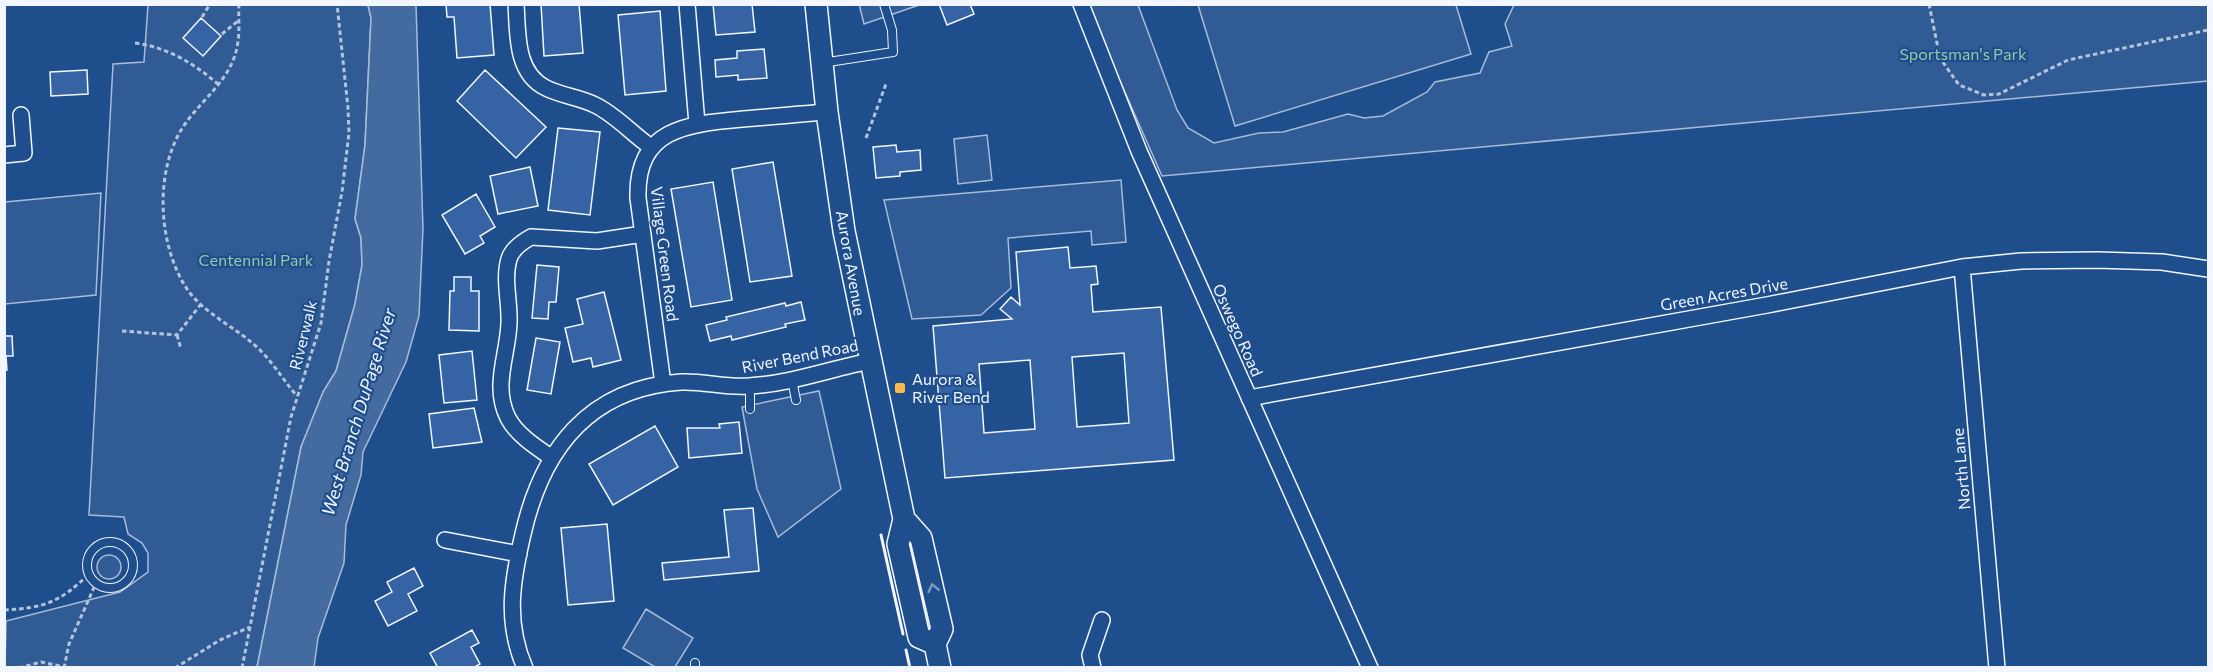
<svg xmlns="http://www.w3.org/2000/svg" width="2213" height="672" viewBox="0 0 2213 672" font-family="Commissioner,sans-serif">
	<rect width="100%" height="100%" fill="#1f4e8c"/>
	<path fill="#305b95" stroke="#a8bbd7" stroke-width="1.5" d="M859,4l60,1 -55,19z
		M148,5h220l3,13 -6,127 -10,74 6,19 1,27 -7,39 -19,67 -13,21 -22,55 -44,220 -252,1 1,-47 114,-29 28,-20v-19l-6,-10 -14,-9 -4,-17 -35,-2 24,-451 31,-2z
		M1090,5h48l39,105 11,18 26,15 45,-10 24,-1 65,-18 16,4 19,-2 44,-24 8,-10 45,-9 9,-21 23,-6 -7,-22 9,-19h694v76l-1046,95 -54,-122z
		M1198,5h258l15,49 -236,72z
		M987,135l5,45 -34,4 -4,-45z
		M1121,180l5,62 -34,3 -1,-14 -83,7 3,50 -30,27 -69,4 -28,-119z
		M101,193l-5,102 -91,9v-102z
		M819,391l22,98 -63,48 -21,-48 -15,-82z
		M97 567a12 12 0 1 1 24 0a12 12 0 1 1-24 0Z
		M646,609l47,29 -18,29h-20l-32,-19z"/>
	<path fill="#446ba0" stroke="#a8bbd7" stroke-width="1.5" d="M368,5h48l7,224 -4,87 -13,46 -43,90 -2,23 -15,50 -2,38 -26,75 -4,29h-57l44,-220 22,-55 13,-21 19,-67 7,-39 -1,-27 -6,-19 10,-74 6,-127z"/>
	<path fill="#3563a3" stroke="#f2f6ff" stroke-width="1.5" fill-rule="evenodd" d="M446,4h44l4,51 -37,3 -3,-41h-7z
		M541,4h38l4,49 -39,3z
		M713,4h39l3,28 -39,3z
		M939,4h31l4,10 -27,11z
		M660,11l6,80 -41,4 -7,-80z
		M201,18l20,18 -18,20 -20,-18z
		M764,49l3,29 -29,2v-5l-22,2 -1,-17 22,-2v-7z
		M87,70l1,24 -37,2 -1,-24z
		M485,70l61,57 -30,31 -59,-57z
		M558,128l42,4 -10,83 -42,-5z
		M896,145l1,7 23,-2 1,20 -21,2v4l-24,2 -3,-31z
		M773,162l19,114 -42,6 -18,-113z
		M530,167l8,39 -40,8 -8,-38z
		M713,182l19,118 -41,7 -20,-118z
		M476,194l19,33 -15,9 4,7 -19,11 -23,-39z
		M1068,247l2,21 26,-2 2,18 -7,1 2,27 68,-5 13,153 -229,18 -12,-152 79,-7 -12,-10 11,-12 9,8 -4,-53zM1124,353l5,70 -52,4 -5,-70zM1030,360l5,69 -51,4 -5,-69z
		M537,265l22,2 -3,35h-7l-1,17 -16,-1z
		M454,277h17v14h8v40l-30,-1 1,-39h4z
		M604,292l17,68 -28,7 -2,-9 -18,4 -8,-34 18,-4 -6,-25z
		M801,302l4,18 -20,4 1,3 -54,13 -1,-4 -21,5 -4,-16 21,-5 -1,-3 59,-14 1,3z
		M4,336h8l1,20h-7l1,14h-3z
		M536,338l24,4 -9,52 -24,-4z
		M472,351l5,49 -33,3 -5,-48z
		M474,408l8,34 -49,6 -4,-34z
		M739,422l3,31 -53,5 -2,-30h33l-1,-4z
		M655,426l23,41 -65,38 -24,-41z
		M753,508l6,63 -95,9 -2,-17 67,-6 -5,-47z
		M607,524l7,77 -46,4 -7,-77z
		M414,568l9,18 -15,8 9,17 -29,15 -13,-25 17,-9 -5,-10z
		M472,630l7,13 -8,4 9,17 -7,4h-35l-8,-15z"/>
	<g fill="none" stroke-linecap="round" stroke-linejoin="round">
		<defs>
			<path id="service" d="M822,63l71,-11 -1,-22 -8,-26
				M792,380l4,20
				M750,409v-23
				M87 565a23 23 0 1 1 46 0a23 23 0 1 1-46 0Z
				M695,668v-5"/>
			<path id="minor" d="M516,4c2,29 -1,69 30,84 16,8 33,9 49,17 21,10 37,29 56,42
				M687,4l10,120
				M1081,4l58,147 231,517
				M4,155l20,-2 -3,-38
				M1962,267l35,401
				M663,384l-25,-186c-2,-70 49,-74 105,-79 28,-2 56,-5 84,-7
				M1249,398l518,-93 195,-38 59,-6 76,-1 65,2 46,7
				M552,458c-16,-11 -35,-23 -44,-40 -16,-32 0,-63 1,-95 1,-21 -6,-44 0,-64 3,-10 13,-17 22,-22l66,4 46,-7
				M445,540l74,14
				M525,668c-20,-46 -13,-87 -2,-134 19,-84 66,-146 158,-152 23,-1 45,6 68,4 40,-2 81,-17 121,-25
				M1093,668l-3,-13 12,-35"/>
			<path id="secondary" d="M816,4l11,108 17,119 60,288 -6,25 21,93 16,7
				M904,519l17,19 21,91 -7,15 5,24"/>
		</defs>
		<use href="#service" stroke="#f2f6ff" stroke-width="10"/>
		<use href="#minor" stroke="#f2f6ff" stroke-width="18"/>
		<use href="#secondary" stroke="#f2f6ff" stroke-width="24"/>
		<path stroke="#b3c4dc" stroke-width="3" stroke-dasharray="4.5 3" stroke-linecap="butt" d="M239,4c-1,12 1,25 -1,37 -4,36 -33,55 -53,83 -31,44 -28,120 2,165 18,26 51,39 73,61 14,14 24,31 37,46
			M1929,4l11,54 19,27 25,10 15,-1 69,-34 140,-30
			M202,17l8,-13
			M222,34l16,-13
			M135,43c32,4 60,21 84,42
			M866,138l20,-54
			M122,331l55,4 24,-31
			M177,335l4,14
			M4,610c41,-2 56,-8 85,-36
			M19,668l22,-6 28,6
			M64,668l5,-24 27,-61
			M175,668l45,-28 30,-13
			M242,668l49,-251 30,-94 8,-62 13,-69 7,-59 -1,-25 -11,-104"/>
		<use href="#service" stroke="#1f4e8c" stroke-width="8"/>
		<use href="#minor" stroke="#1f4e8c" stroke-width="15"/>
		<use href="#secondary" stroke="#1f4e8c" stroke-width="21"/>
		<path stroke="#f2f6ff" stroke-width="3" d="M881,535l22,99
			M906,650l4,18"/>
	</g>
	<defs><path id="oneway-chevron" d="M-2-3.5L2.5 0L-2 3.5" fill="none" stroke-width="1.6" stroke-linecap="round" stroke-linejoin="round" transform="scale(1.5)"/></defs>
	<use stroke="#7e9ac0" href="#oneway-chevron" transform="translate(933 588) rotate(-103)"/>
	<rect fill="#ffb74d" stroke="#1f4e8c" stroke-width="2" x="894" y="382" width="12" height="12" rx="3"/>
	<g text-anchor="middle" stroke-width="4.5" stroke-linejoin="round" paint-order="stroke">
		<g font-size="16" fill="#97c8a6" stroke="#1f4e8c">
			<text x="1963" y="60">Sportsman's Park</text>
			<text x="256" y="266">Centennial Park</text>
		</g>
		<g font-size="16" fill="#f2f6ff" stroke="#1f4e8c">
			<text transform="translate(665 254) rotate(83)" y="6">Village Green Road</text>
			<text transform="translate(851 263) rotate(80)" y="6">Aurora Avenue</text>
			<text transform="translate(1724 294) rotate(-10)" y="6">Green Acres Drive</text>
			<text transform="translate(1238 330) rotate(66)" y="6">Oswego Road</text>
			<text transform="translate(303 335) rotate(-76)" y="6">Riverwalk</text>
			<text transform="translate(800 356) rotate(-11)" y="6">River Bend Road</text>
			<text transform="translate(1961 469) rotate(-95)" y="6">North Lane</text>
		</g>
		<g font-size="16" fill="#f2f6ff" stroke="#1f4e8c" text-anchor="start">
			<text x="912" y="385">Aurora &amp;<tspan x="912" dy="18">River Bend</tspan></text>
		</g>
		<g font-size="18" font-style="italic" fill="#f2f6ff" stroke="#1f4e8c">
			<text transform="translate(359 412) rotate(-73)" y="6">West Branch DuPage River</text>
		</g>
	</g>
	<rect width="2213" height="672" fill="none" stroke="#f2f6ff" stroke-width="12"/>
</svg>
